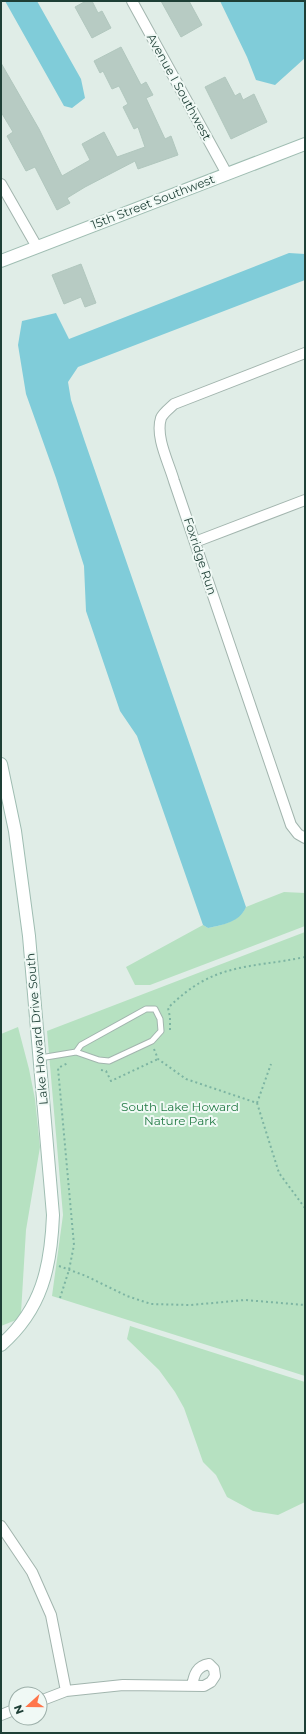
<svg xmlns="http://www.w3.org/2000/svg" width="306" height="1734" viewBox="0 0 306 1734" font-family="Montserrat,sans-serif">
	<rect width="100%" height="100%" fill="#e0ede7"/>
	<path fill="#b6e1c1" d="M284,892l21,1v33l-155,59h-15l-9,-18 77,-42 5,3c15,-3 32,-7 38,-21z
		M305,932v444l-253,-80 11,-81 -16,-184z
		M18,1027l11,42 6,30 5,48 -14,83 -5,83 -5,7 -15,6v-292z
		M130,1326l175,56v120l-27,13 -25,-4 -26,-14 -11,-22 -13,-13 -19,-54 -9,-16 -16,-22 -32,-31z"/>
	<path fill="#80ccd9" d="M5,1h32l44,78 4,19 -13,10 -8,-2z
		M220,1h85v57l-30,27 -19,-5 -9,-23z
		M289,253l16,1v26l-227,87 -10,15 3,18 14,42 161,465c-6,15 -23,18 -38,21l-5,-3 -66,-189 -17,-25 -34,-100 -2,-45 -28,-88 -30,-84 -8,-49 4,-24 34,-8 13,26z"/>
	<path fill="#b7cbc3" stroke="#b1c7be" d="M86,1h6l6,12 4,-2 9,17 -19,10 -17,-31z
		M161,1h28l13,24 -21,12z
		M121,47l20,38 5,-3 7,13 -7,3 19,41 6,-3 7,19 -40,14 -3,-8 -50,26 -18,11 3,5 -13,7 -22,-43 -9,4 -19,-35 6,-4 -12,-20v-49l38,66 23,47 28,-16 -8,-16 22,-12 13,25 28,-10 -7,-20 -4,2 -11,-22 5,-3 -9,-18 -7,3 -9,-18 -3,2 -6,-12z
		M225,77l10,19 5,-3 3,7 11,-6 13,28 -36,17 -26,-52z
		M81,264l15,39 -11,4 -4,-10 -17,7 -12,-29z"/>
	<g fill="none" stroke-linecap="round" stroke-linejoin="round">
		<defs>
			<path id="lane" d="M40,1058l36,-6 23,8 10,1 43,-20 9,-10 -1,-12 -5,-10h-9l-65,36 -5,7"/>
			<path id="street" d="M132,1l95,173
				M1,184l36,63
				M305,353l-131,51c-4,4 -11,9 -13,14 -6,19 8,45 13,63l117,344 7,9 7,4
				M195,542l110,-42
				M1,1526l31,46 19,43 15,76
				M40,1701l26,-10 57,-6 81,1 7,-4 4,-6 -1,-7 -5,-5c-12,2 -15,10 -17,22
				M1,1715l15,-6"/>
			<path id="secondary" d="M1,261l304,-117
				M1,764l14,67 14,105 24,279c-2,52 -11,94 -52,130"/>
		</defs>
		<use href="#lane" stroke="#a2b5ae" stroke-width="7"/>
		<use href="#street" stroke="#a2b5ae" stroke-width="12"/>
		<use href="#secondary" stroke="#9fbdb2" stroke-width="14"/>
		<path stroke="#7cb4a2" stroke-width="2" stroke-dasharray="2 3" stroke-linecap="butt" d="M170,1030v-13l-2,-9c46,-46 79,-39 137,-51
			M154,1049l4,10 28,20 71,24 22,70 26,35
			M101,1070l5,1 5,10 47,-22
			M257,1103l14,-39
			M59,1266l27,10 41,20 24,8 40,1 54,-5 60,5
			M60,1298l9,-28 5,-25 -16,-177 10,-5"/>
		<use href="#lane" stroke="#fff" stroke-width="5"/>
		<use href="#street" stroke="#fff" stroke-width="10"/>
		<use href="#secondary" stroke="#fff" stroke-width="12"/>
	</g>
	<g text-anchor="middle" stroke-width="4" stroke-linejoin="round" paint-order="stroke">
		<g font-size="12" fill="#1e3f36" stroke="#f0f9f5">
			<text transform="translate(179 87) rotate(61)" y="4">Avenue I Southwest</text>
			<text transform="translate(153 202) rotate(-21)" y="4">15th Street Southwest</text>
			<text transform="translate(200 556) rotate(72)" y="4">Foxridge Run</text>
			<text transform="translate(37 1029) rotate(-95)" y="4">Lake Howard Drive South</text>
		</g>
		<g font-size="12" fill="#237b45" stroke="#f0f9f5">
			<text x="180" y="1111">South Lake Howard<tspan x="180" dy="14">Nature Park</tspan></text>
		</g>
	</g>
	<rect width="306" height="1734" fill="none" stroke="#1e3f36" stroke-width="4"/>
	<g transform="translate(28 1706) rotate(249)"><circle r="19" fill="#f0f9f5" stroke="#9cafa9"/>
	<path d="M0-3L7 15L0 10L-7 15Z" fill="#ff764b"/>
	<text y="-6" font-size="11" font-weight="bold" text-anchor="middle" fill="#1e3f36">N</text>
	</g>
</svg>
